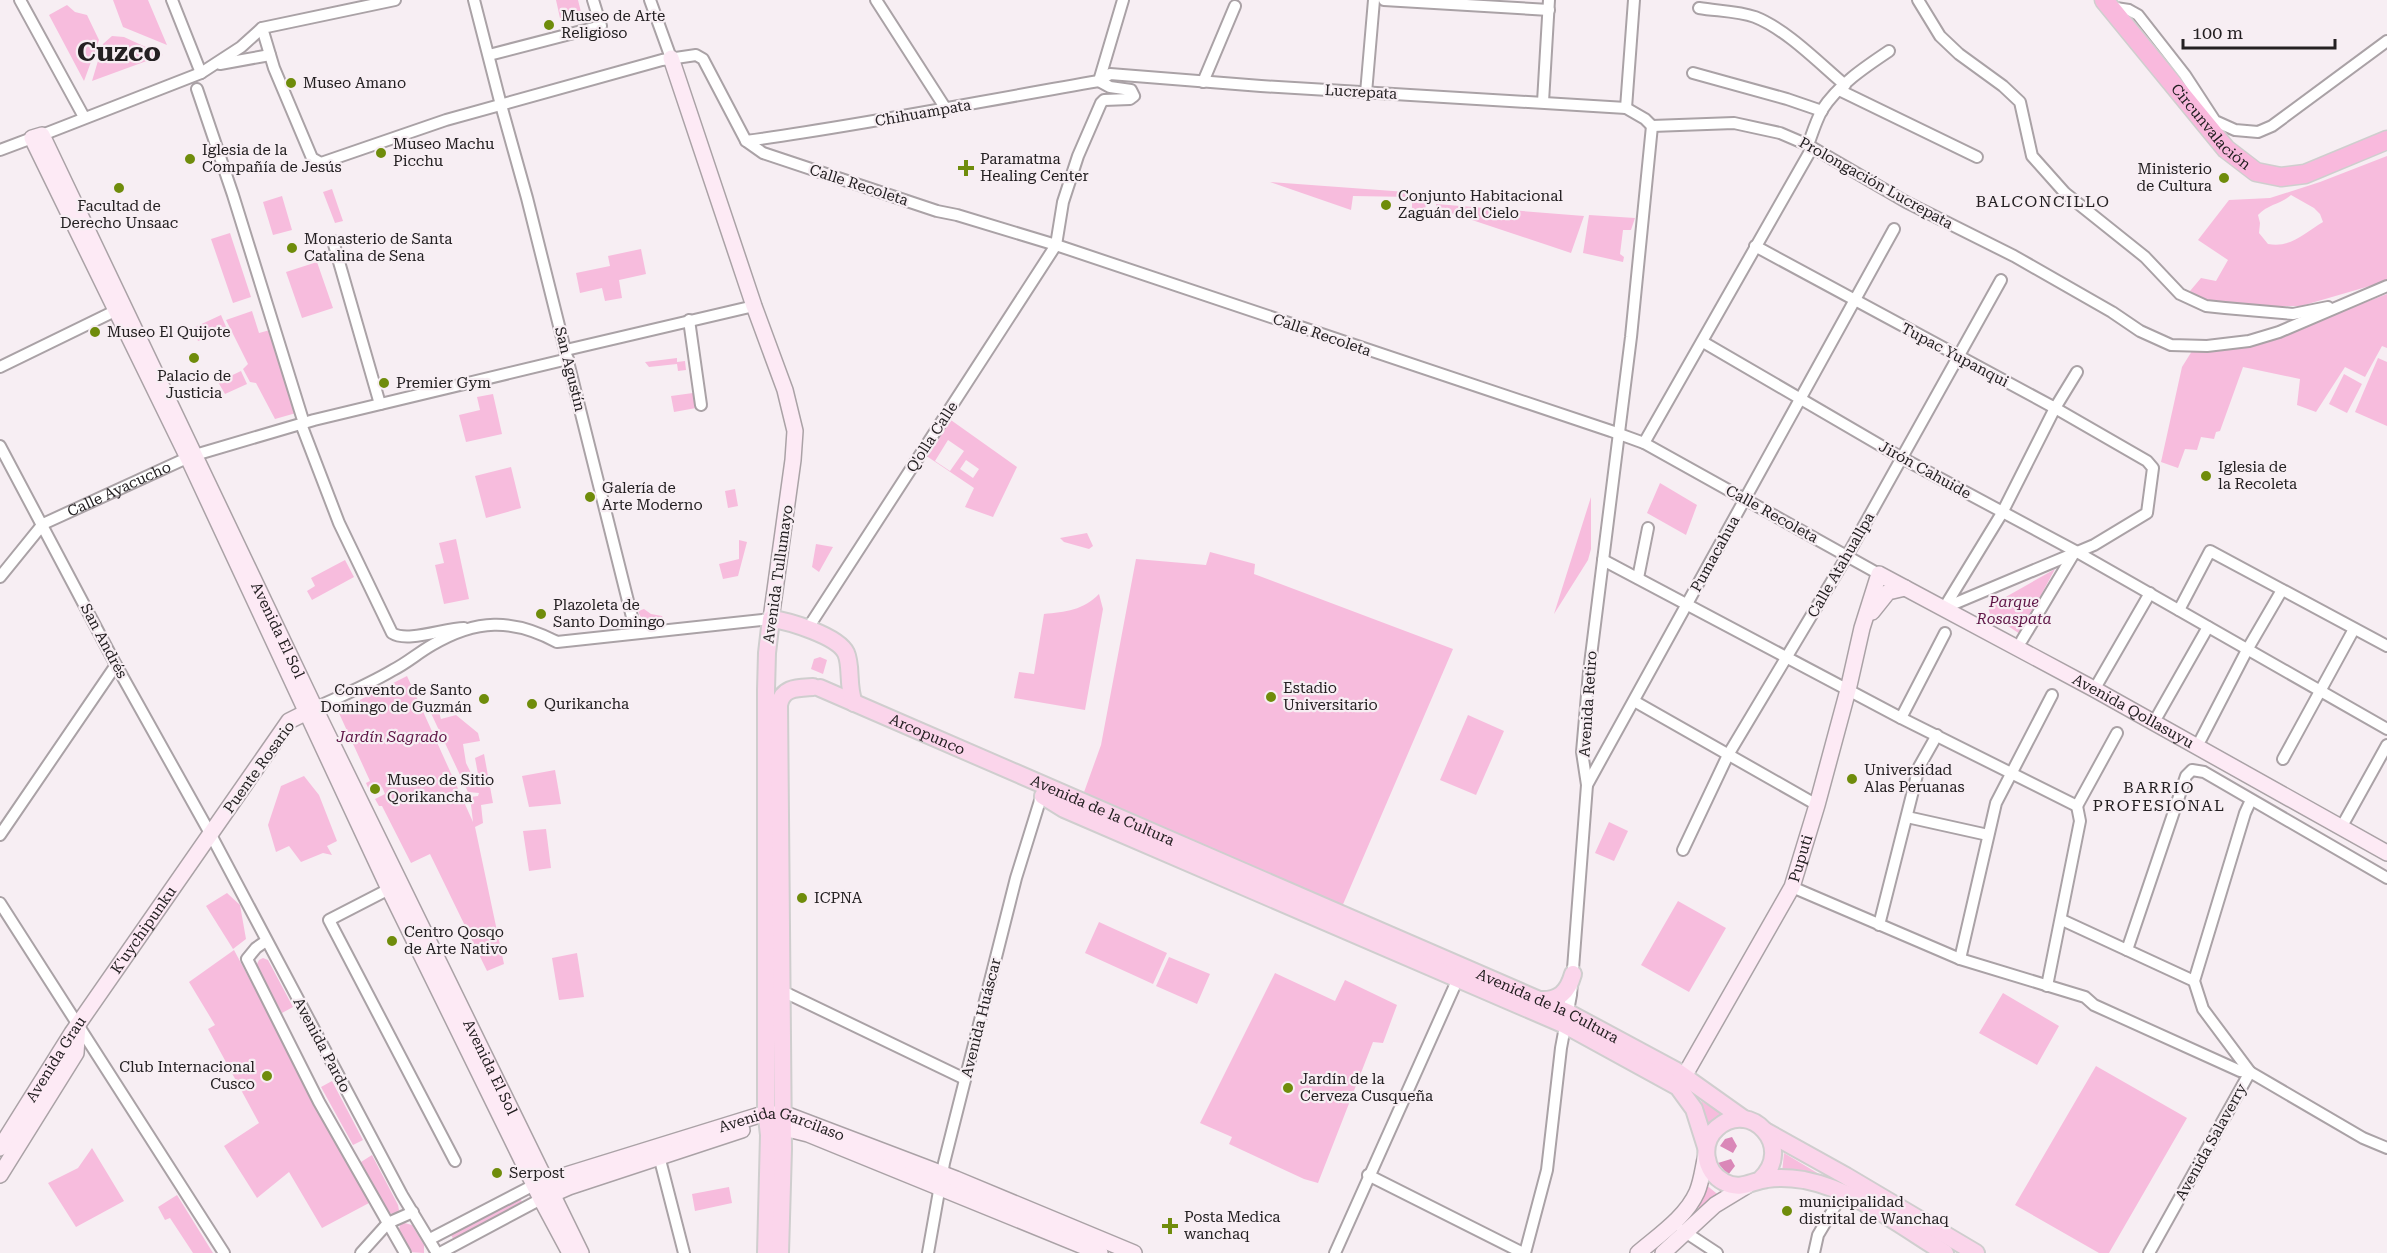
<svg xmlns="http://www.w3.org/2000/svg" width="2387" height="1253" viewBox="0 0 2387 1253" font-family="'Roboto Serif',serif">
	<rect width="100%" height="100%" fill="#f7eef3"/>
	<path fill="#f7bcdd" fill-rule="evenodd" d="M113,0h35l19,45 -44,-18z
		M556,0h22l3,12 -21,6z
		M67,5l8,7 12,3 12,25 -15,41 -35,-66z
		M112,36l12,1 39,18 -71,26 11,-37z
		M2387,156v125l-86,25h-44l-52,-6 -15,-9 11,-13 15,3 12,-21 -30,-20 31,-40 41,-2 50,-16zM2291,195l23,13 6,6 3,8c-19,11 -31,26 -55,22l-9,-11 1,-10 -2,-8c10,-11 23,-11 33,-20z
		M1270,182l164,12v5l-7,3 -6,19 -15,-7h6v-17l-59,-1 -2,14z
		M332,189l11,32 -8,2 -12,-31z
		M282,196l10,34 -19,5 -10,-33z
		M1436,204l148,12 -13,37 -135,-45z
		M1589,215l46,3 -4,12h-8l-3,24 4,3 -1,5 -40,-9z
		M230,233l21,64 -18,6 -22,-64z
		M641,249l5,25 -27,6 3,18 -17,3 -3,-13 -22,5 -4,-20 34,-7 -2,-10z
		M317,262l16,46 -31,10 -16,-46z
		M2387,294v54l-5,-2 -17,31 -20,-10 -29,45 -19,-7 3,-26 -57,-12 -23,64 -4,1 -2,7 -13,-2 -4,13 -12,-1 -7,19 -17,-6 21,-95 10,-16 59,-5z
		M252,311l7,22 11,-3 26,83 -21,6 -19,-36 -6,-1 -7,-13 5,-5 -22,-44z
		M221,315l6,14 -29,12 -5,-13z
		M677,358v4l8,-1 1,9 -8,1 -1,-7 -28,3 -4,-5z
		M2378,358l9,4v64l-32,-14z
		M241,371l6,13 -22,10 -7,-12z
		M2344,374l18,10 -15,29 -18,-9z
		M693,393l3,15 -22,4 -3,-16z
		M493,394l9,40 -36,8 -7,-27 21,-5 -3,-13z
		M948,418l69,49 -24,50 -28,-10 9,-19 -49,-33zM948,440l16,11 -14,20 -15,-10zM966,460l13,9 -6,9 -13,-9z
		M511,467l10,41 -35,10 -11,-42z
		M1660,483l37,22 -11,30 -39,-22z
		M735,489l3,17 -10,2 -3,-17z
		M1591,497v52l-3,11 -34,54z
		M1087,533l6,13 -4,3 -25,-7 -4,-4z
		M456,539l13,60 -25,5 -9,-39 9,-2 -5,-20z
		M739,540l8,2 -9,34 -15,3 -4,-15 20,-5z
		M816,544l17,3 -14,25 -7,-5z
		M1210,552l45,12 -1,10 199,75 -112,260 -258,-114 18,-50 35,-186 70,6z
		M345,560l9,17 -42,23 -5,-9 8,-5 -4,-8z
		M2055,569l-35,65 -30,-20 -2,-7z
		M1099,594l4,15 -18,101 -71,-12 5,-26 15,2 10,-60c21,-2 40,-4 55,-20z
		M644,609l7,5 11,2 2,5h-11l-12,-3 -3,-7z
		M820,657l7,3 -4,14 -12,-5 3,-10z
		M407,676l66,146 -3,-25 8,-1 1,-3 -11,-1 -39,-83h9l3,10 15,-4 22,18 2,8 -17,3 3,19 6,12 6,-1 -3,-16 9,-4 9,49 -12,2 2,18 -8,4 29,137 -17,7 -57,-117 -19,9 -29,-57h-3l-4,-7 10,-5 -3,-7 -12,5 -4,-9 4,-2 -32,-70z
		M1468,715l36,16 -28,64 -36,-15z
		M555,770l6,34 -32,3 -7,-31z
		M304,776l15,19 18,46 -10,5 5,9 -9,-2 -22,9 -12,-16 -13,6 -8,-27 13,-39z
		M1609,822l19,9 -14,30 -19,-8z
		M546,829l5,39 -22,3 -6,-40z
		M227,893l13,12 6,34 -13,10 -27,-43z
		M1678,901l48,27 -37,64 -48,-27z
		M1099,922l68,31 -14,31 -68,-31z
		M234,950l135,253 -47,25 -33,-56 -32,26 -33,-52 35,-23 -51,-94 7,-4 -26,-43z
		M577,953l7,44 -25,3 -7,-42z
		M1169,957l41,17 -13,30 -41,-18z
		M263,958l5,2 25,47 -11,6 -26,-47 3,-6z
		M1275,973l60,28 10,-21 52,25 -14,38 -10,-1 -55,141 -14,-4 -75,-35 3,-7 -32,-14z
		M2003,993l56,33 -22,39 -58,-32z
		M2096,1066l91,52 -78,135h-10l-84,-48z
		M332,1081l31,59 -10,5 -32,-58z
		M1701,1101l22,13 -15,12z
		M92,1148l32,53 -48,26 -28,-44 30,-15z
		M1784,1153l35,21 -37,-1z
		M372,1155l26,50 1,5 -3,5 -7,-2 -28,-51z
		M1705,1184l16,13 -21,12 -4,-4z
		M729,1187l3,16 -37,8 -3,-17z
		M177,1195l36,58h-20l-23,-35 -5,2 -7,-13z
		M520,1198l4,8 -69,36 -4,-7z
		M401,1222l11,3 12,20v8l-15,-1 -10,-23z"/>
	<path fill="#da87b8" d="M1732,1137l5,9 -4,7 -13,-7 5,-7z
		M1731,1159l4,7 -7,9 -10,-12z"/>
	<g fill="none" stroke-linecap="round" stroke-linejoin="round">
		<defs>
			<g id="street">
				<path d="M20,0l64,117"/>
				<path d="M172,0l29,73"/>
				<path d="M395,0l-133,28 12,40 38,90 9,5 125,-43 216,-60 34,-5 7,4 43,82 17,12 174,58 20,4 99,30 555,186 33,12 235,131"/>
				<path d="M474,0l27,105 26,93 109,435"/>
				<path d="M650,0l21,58"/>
				<path d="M876,0l70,109"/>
				<path d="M1384,0l165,10"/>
				<path d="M1918,0l22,36 19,18 44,32 17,16 12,54 33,37 80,64 35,37 26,12 19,2 68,6 35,-7"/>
				<path d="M2109,7l20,3 9,5 47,60 30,46 20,9 23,2 14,-6 115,-85"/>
				<path d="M1699,8c18,3 39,3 56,9 31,12 64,46 90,68"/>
				<path d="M489,55l112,-29 -8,-26"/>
				<path d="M220,64l50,-9"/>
				<path d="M1693,73l94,26 35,12"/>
				<path d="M1099,81l24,-81"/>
				<path d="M1203,82l32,-76"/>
				<path d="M197,89l36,106 69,222"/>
				<path d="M1839,90l138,67"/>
				<path d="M1366,93l8,-93"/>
				<path d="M1543,102l6,-102"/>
				<path d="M1626,108l8,-108"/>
				<path d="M42,135l159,-62 40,-26 21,-19"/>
				<path d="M746,141c119,-16 235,-40 353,-60l11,-7 151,12 365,22 19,11 7,7 82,-3 46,10 28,12 98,57 108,54 98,56 28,19 31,14 36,1 42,-5 30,-9 108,-46"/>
				<path d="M1808,145c4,-11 8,-24 14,-35 16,-25 43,-43 67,-59"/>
				<path d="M0,150l32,-12"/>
				<path d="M333,241l47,163"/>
				<path d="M1755,246l300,162 92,53 6,7 -6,45 -53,32 -150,63"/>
				<path d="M689,320l12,85"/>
				<path d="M1703,342l199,116 175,94 310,177"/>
				<path d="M566,350l188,-44"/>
				<path d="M0,367l121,-59"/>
				<path d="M301,424l38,99 53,110c15,10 53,-5 72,-5"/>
				<path d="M1644,443l168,-295"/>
				<path d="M0,446l116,219 95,170 191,360 35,58"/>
				<path d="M195,455l119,-35 254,-61"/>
				<path d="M1603,560l298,158 176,88"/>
				<path id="s1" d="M0,577l43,-53 144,-66"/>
				<path d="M1638,578l10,-50"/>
				<path d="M1944,608l58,-95 53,-105 22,-36"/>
				<path d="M2179,610l31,-59 177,95"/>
				<path d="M808,628l248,-383 7,-43 15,-46 23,-53 3,-3 26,-1 4,-3 -3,-6 -21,-3 -11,-6"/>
				<path d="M2022,640l51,-85"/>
				<path d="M2098,683l52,-90"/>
				<path d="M1634,701l183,104"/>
				<path d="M315,708c26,-12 53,-23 78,-38 14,-7 25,-17 39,-25 44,-26 80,-27 125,-3l214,-23"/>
				<path d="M2158,715l50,-88"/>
				<path d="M1901,718l44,-85"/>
				<path d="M2201,739l46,-89 35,-60"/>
				<path d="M2283,759l71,-130"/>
				<path d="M1587,785l307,-556"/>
				<path d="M2077,806l40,-73"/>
				<path d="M1907,817l81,18"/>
				<path d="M2342,826l45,-81"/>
				<path d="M0,835l116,-170"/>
				<path d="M1683,850l45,-95 119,-199 154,-276"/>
				<path d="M395,886l-66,34 126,241"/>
				<path d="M1792,887l168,72 125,38 9,8 146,66 10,1 113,66 24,10"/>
				<path d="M0,903l224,350"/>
				<path d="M2062,920l132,61"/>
				<path d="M1879,925l40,-158 18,-32"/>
				<path d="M266,941l-10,7 -9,11 72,143 86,151"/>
				<path d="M2127,950l59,-174 6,-6 12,2 183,106"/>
				<path d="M1960,959l36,-156 56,-108"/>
				<path d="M2047,986l33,-165 -3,-15"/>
				<path d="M780,990l185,89"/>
				<path d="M659,1156l25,97"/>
				<path d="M1368,1175l155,78"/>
				<path d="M1682,1230l35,23"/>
				<path d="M430,1239l104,-54"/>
				<path d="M361,1253l27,-30 25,-11"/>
				<path d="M440,1253l101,-54"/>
				<path d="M928,1253l16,-90 72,-285 27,-87"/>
				<path d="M1335,1253l125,-279"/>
				<path d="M1525,1253l22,-83 14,-122 10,-53 16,-210 -5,-33 7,-80 42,-335 21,-211"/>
				<path d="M1814,1253l4,-18 25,-42"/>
				<path d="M2149,1253l101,-181 -47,-63 -9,-28 51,-168 6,-13"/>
			</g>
			<g id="secondary">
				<path d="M671,58l83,248 31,84 10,41 -2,29 -22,159"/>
				<path d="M1872,612l16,-20 17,-4"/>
				<path id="s2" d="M1678,1087l114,-200 25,-82 31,-115 14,-62 17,-54 215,115 293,164"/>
				<path d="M772,1125l36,9 292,119"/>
				<path id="s3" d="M0,1148l72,-115 217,-312 26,-13"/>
				<path d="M0,1175l76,-122 2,-28"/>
				<path id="s4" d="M537,1184l226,-70h22l171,65 178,74"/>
				<path d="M544,1198l25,-11 173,-57"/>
				<path id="s5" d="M570,1253l-29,-54 -152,-310 -198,-425 -159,-326 10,-3 280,588 259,530"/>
				<path d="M1638,1253c21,-18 48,-36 59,-61 5,-12 6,-25 9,-37"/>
				<path d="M1663,1253l52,-48 33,-20"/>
			</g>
			<g id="primary">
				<path id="s6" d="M820,688l747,324 108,58 69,49"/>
				<path d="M1043,796l21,13 501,216 113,62 16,22 12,38"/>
				<path d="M1540,1000c19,1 28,-8 33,-26"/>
				<path d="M1767,1132l79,44 130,77"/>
				<path d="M1760,1180c36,-33 -10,-82 -43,-52 -17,15 -13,44 7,54 17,9 27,-1 43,-3 12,-2 25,-1 37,1 51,10 97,46 141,73"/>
				<path d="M766,1253l3,-118 -3,-26v-419l1,-37 4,-34c18,2 67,17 75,34 6,13 1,33 8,50"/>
				<path d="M780,1253l3,-104 -4,-444c3,-18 19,-17 34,-18"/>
			</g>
			<g id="highway">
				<path id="s7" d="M2104,0l122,149 30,23 25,5 24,-3 82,-34"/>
			</g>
		</defs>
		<use href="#street" stroke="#aaa2a6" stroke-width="14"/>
		<use href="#secondary" stroke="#aaa2a6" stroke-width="18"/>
		<use href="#primary" stroke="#cfcece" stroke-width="20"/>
		<use href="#highway" stroke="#cfcece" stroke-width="21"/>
		<use href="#street" stroke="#fff" stroke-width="10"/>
		<use href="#secondary" stroke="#fdeaf5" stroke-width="15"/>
		<use href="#primary" stroke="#fbd5eb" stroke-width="16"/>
		<use href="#highway" stroke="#f9b9dd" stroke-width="18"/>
	</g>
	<g fill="#6f8c0b" stroke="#f7eef3" stroke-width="2">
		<circle cx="549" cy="25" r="6"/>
		<circle cx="291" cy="83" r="6"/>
		<circle cx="381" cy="153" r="6"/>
		<circle cx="190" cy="159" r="6"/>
		<path d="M963 159h6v6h6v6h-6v6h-6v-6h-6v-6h6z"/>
		<circle cx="2224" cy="178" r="6"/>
		<circle cx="119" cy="188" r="6"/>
		<circle cx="1386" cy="205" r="6"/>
		<circle cx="292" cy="248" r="6"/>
		<circle cx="95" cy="332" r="6"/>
		<circle cx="194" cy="358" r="6"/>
		<circle cx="384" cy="383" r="6"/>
		<circle cx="2206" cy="476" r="6"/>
		<circle cx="590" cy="497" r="6"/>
		<circle cx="541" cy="614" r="6"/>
		<circle cx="1271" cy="697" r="6"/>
		<circle cx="484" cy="699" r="6"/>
		<circle cx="532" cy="704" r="6"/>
		<circle cx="1852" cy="779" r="6"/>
		<circle cx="375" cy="789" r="6"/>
		<circle cx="802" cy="898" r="6"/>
		<circle cx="392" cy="941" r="6"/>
		<circle cx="267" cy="1076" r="6"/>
		<circle cx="1288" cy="1088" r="6"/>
		<circle cx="497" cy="1173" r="6"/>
		<circle cx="1787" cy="1211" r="6"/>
		<path d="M1167 1217h6v6h6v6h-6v6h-6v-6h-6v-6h6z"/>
	</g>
	<g text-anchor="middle" stroke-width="4.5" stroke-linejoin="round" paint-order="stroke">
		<g font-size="15" fill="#242022" stroke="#f7eef3" text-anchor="start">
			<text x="561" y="21">Museo de Arte<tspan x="561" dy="17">Religioso</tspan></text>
			<text x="303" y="88">Museo Amano</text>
			<text x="393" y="149">Museo Machu<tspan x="393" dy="17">Picchu</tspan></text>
			<text x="202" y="155">Iglesia de la<tspan x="202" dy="17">Compañía de Jesús</tspan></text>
			<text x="980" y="164">Paramatma<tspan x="980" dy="17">Healing Center</tspan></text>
			<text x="2212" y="174" text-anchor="end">Ministerio<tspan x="2212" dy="17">de Cultura</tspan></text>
			<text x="1398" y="201">Conjunto Habitacional<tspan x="1398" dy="17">Zaguán del Cielo</tspan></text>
			<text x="119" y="211" text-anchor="middle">Facultad de<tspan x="119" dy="17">Derecho Unsaac</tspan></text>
			<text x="304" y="244">Monasterio de Santa<tspan x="304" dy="17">Catalina de Sena</tspan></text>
			<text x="107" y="337">Museo El Quijote</text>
			<text x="194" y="381" text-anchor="middle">Palacio de<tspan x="194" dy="17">Justicia</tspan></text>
			<text x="396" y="388">Premier Gym</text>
			<text x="2218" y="472">Iglesia de<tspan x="2218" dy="17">la Recoleta</tspan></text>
			<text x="602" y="493">Galería de<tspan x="602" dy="17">Arte Moderno</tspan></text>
			<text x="553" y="610">Plazoleta de<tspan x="553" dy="17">Santo Domingo</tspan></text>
			<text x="1283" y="693">Estadio<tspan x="1283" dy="17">Universitario</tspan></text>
			<text x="472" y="695" text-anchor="end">Convento de Santo<tspan x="472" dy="17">Domingo de Guzmán</tspan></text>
			<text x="544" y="709">Qurikancha</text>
			<text x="1864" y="775">Universidad<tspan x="1864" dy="17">Alas Peruanas</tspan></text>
			<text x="387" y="785">Museo de Sitio<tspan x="387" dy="17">Qorikancha</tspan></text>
			<text x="814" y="903">ICPNA</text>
			<text x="404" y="937">Centro Qosqo<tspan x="404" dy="17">de Arte Nativo</tspan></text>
			<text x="255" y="1072" text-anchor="end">Club Internacional<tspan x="255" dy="17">Cusco</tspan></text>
			<text x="1300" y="1084">Jardín de la<tspan x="1300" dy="17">Cerveza Cusqueña</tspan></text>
			<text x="509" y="1178">Serpost</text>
			<text x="1799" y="1207">municipalidad<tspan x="1799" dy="17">distrital de Wanchaq</tspan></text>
			<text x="1184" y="1222">Posta Medica<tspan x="1184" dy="17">wanchaq</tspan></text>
		</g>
		<g font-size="15" fill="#242022" stroke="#f7eef3">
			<text transform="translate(1361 92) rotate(3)" y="5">Lucrepata</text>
			<text transform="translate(923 113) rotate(-10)" y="5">Chihuampata</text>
			<text dy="5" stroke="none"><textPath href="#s7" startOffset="166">Circunvalación</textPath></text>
			<text transform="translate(1876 183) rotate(29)" y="5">Prolongación Lucrepata</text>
			<text transform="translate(859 185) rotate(18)" y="5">Calle Recoleta</text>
			<text transform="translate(1322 335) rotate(19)" y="5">Calle Recoleta</text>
			<text transform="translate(1955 355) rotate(28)" y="5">Tupac Yupanqui</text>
			<text transform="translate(570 369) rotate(76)" y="5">San Agustín</text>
			<text transform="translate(932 437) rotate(-57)" y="5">Q'olla Calle</text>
			<text transform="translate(1925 470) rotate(29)" y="5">Jirón Cahuide</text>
			<text dy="5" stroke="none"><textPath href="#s1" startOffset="152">Calle Ayacucho</textPath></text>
			<text transform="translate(1772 514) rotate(29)" y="5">Calle Recoleta</text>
			<text transform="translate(1715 554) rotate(-61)" y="5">Pumacahua</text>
			<text transform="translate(1841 565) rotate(-60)" y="5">Calle Atahuallpa</text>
			<text transform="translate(778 574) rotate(-82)" y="5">Avenida Tullumayo</text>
			<text dy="5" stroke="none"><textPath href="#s5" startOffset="1797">Avenida El Sol</textPath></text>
			<text transform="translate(104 641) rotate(62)" y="5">San Andrés</text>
			<text transform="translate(1588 704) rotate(-86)" y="5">Avenida Retiro</text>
			<text dy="5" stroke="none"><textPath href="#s2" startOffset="844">Avenida Qollasuyu</textPath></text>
			<text dy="5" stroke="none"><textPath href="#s6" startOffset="117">Arcopunco</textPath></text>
			<text transform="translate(259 767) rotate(-54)" y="5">Puente Rosario</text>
			<text dy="5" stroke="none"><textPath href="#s6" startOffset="308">Avenida de la Cultura</textPath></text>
			<text dy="5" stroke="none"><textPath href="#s2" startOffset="260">Puputi</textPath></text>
			<text dy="5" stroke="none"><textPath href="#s3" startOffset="261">K'uychipunku</textPath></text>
			<text dy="5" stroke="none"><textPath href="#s6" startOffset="794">Avenida de la Cultura</textPath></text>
			<text transform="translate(981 1018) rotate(-76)" y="5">Avenida Huáscar</text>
			<text transform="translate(322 1045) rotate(62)" y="5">Avenida Pardo</text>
			<text dy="5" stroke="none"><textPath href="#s5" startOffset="2283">Avenida El Sol</textPath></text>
			<text dy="5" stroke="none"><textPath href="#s3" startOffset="105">Avenida Grau</textPath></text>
			<text dy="5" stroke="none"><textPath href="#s4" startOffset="256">Avenida Garcilaso</textPath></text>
			<text transform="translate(2211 1142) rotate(-61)" y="5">Avenida Salaverry</text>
		</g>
		<g font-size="15" font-style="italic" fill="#5e1546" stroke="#f7eef3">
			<text x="2014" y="607">Parque<tspan x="2014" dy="17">Rosaspata</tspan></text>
			<text x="392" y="742">Jardín Sagrado</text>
		</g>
		<g font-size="16" letter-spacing="1.5" fill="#242022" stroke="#f7eef3">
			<text x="2043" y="207">BALCONCILLO</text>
			<text x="2159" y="793">BARRIO<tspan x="2159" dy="18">PROFESIONAL</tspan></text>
		</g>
		<g font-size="27" font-weight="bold" fill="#242022" stroke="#f7eef3">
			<text x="119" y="61">Cuzco</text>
		</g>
	</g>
	<path d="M2183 39v9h152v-9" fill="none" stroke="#242022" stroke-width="3"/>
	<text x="2192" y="39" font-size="18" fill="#242022" stroke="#f7eef3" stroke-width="4.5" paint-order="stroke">100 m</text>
</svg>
